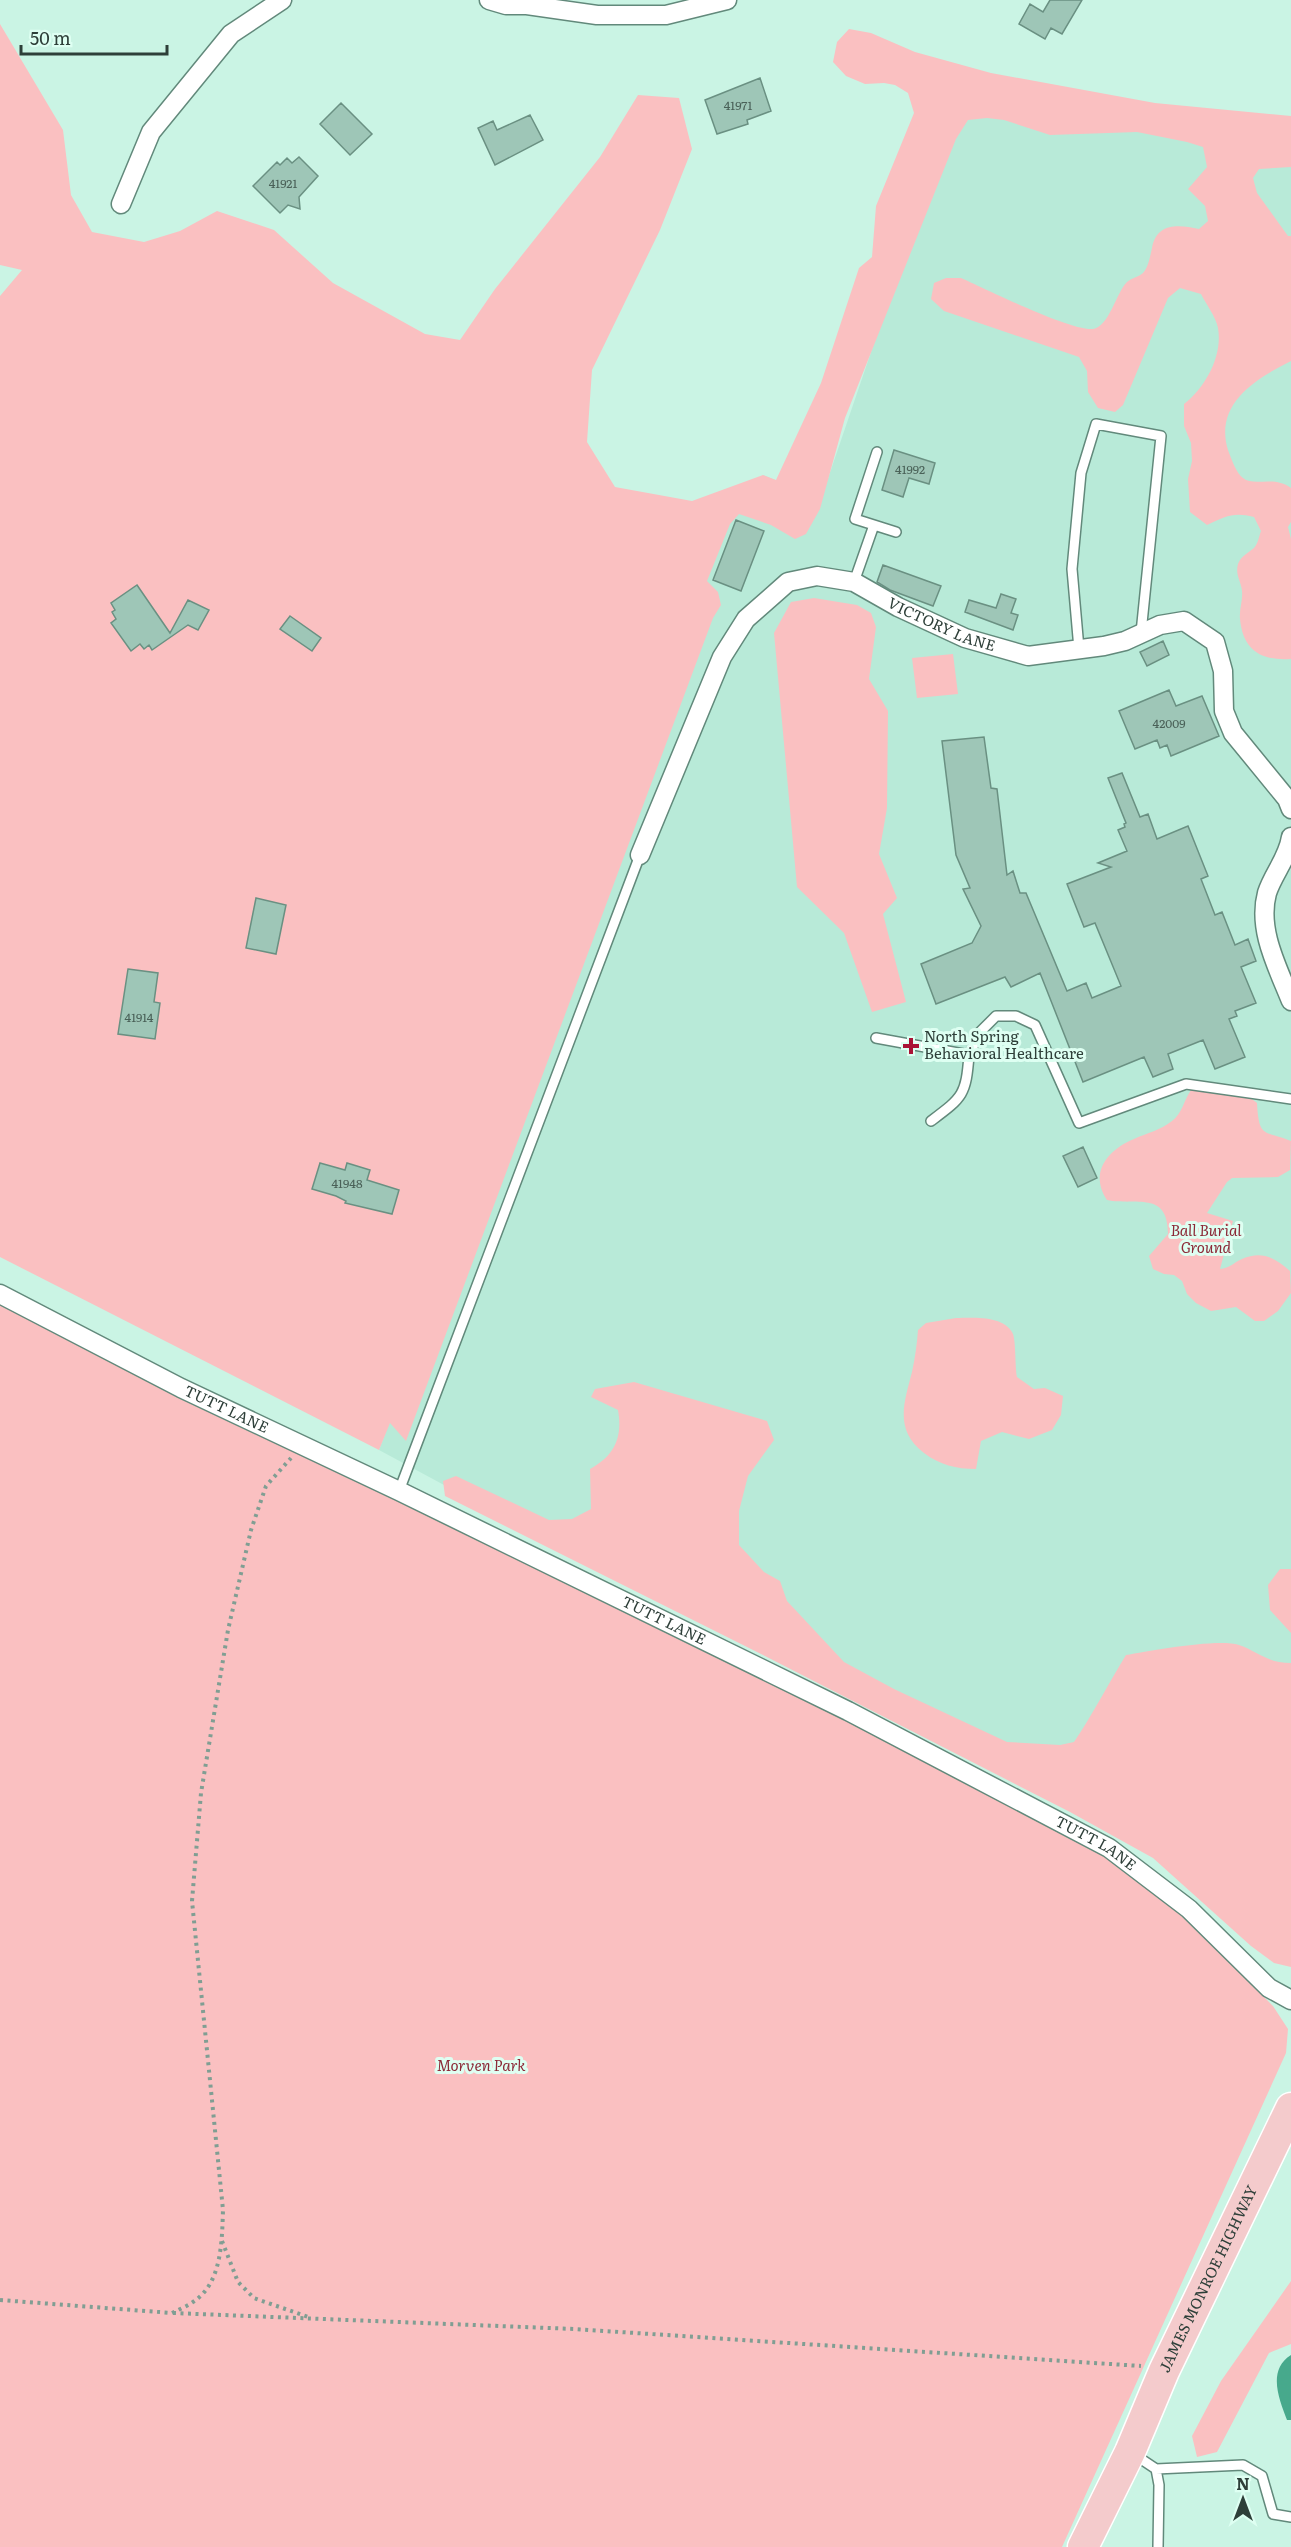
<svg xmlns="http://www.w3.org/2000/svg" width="1291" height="2547" viewBox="0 0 1291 2547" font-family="Literata,serif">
	<rect width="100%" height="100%" fill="#caf4e4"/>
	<path fill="#b8ead8" d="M962,85l329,55v1764l-834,-412 -78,-42 295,-780 -11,-78 100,-117 58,24z"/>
	<path fill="#fac0c1" d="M0,24l63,106 8,65 21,37 52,10 36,-11 37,-20 57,19 59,53 92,51 35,6 35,-51 105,-132 38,-62 41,3 13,51 -32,81 -68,140 -5,72 28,45 77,14 71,-26 13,5 45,-97 38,-115 13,-11 4,-51 38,-93 -6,-20 -13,-8 -11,-2 -19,1 -19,-8 -13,-14 4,-20 12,-13 22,4 44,19 76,21 164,30 136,13v51l-32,2 -6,9 4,15 31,43h3v125c-36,18 -77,43 -63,89 3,8 8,23 15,28 11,9 31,-3 48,10v34l-3,5 3,12v120c-29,2 -48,-8 -51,-40 -1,-9 3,-19 2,-28 -1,-10 -7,-16 -4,-27 3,-8 10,-11 16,-16 4,-4 5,-12 7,-17l-7,-14c-20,-5 -28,-1 -47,8l-17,-13 -2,-33 4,-18 -1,-18 -7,-17v-22c21,-16 39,-48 34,-76 -2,-11 -12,-24 -17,-34l-21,-6 -12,10 -45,107 -8,7 -17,-4 -10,-16 -1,-21 -8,-14 -135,-46 -13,-12 3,-16 12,-5h15c25,11 109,53 132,51 16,-2 23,-36 34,-47 4,-4 12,-5 16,-9 6,-7 7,-17 9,-25 5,-26 27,-23 47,-19l9,-8 -3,-15 -17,-17 19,-22 -4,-20 -16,-5 -50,-10 -87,3 -46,-15 -17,-2 -19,2 -12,19 -111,279 -25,91 -14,25 -11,5 -24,-14 -32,-11 -9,10 -23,57 11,11 3,13 -8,13 -307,823 -16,-18 -11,27 -379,-193v-961l22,-26 -22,-5z
		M814,598l43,7 14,8 5,14 -7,52 19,32 -1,97 -8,46 18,44 -14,16 23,88 -34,10 -28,-79 -47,-46 -23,-254 17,-31z
		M953,654l5,40 -41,4 -5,-40z
		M1191,1090c16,-1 55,2 66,13 2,36 7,27 34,38l-1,29 -12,7 -46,1 -5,4 -20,31 26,8 -13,48c10,-1 13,-6 22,-10 20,-9 33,-1 48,12l1,22 -13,18 -14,10h-9l-19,-14 -25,4 -15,-8 -9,-9 -5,-13 -8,-6 -10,-1 -11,-5 -4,-13 19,-22c0,-44 -32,-28 -61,-34 -18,-27 0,-50 27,-61 13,-6 27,-9 38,-18 10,-7 12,-21 19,-31z
		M0,1287l1115,560 158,159 15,23 -2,24 -224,494h-1062z
		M956,1318c17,0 48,-3 57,16 3,9 2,33 4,43l17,12 11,-1 18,8 -2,19 -9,15 -23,9 -27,-7 -21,9 -5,28c-20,0 -36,-4 -52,-16 -30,-23 -20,-50 -12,-81 3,-14 5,-28 6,-42l8,-7z
		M634,1382l133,39 7,19 -26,36 -9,35v34l25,27 16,9 7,20 57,61 50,27 113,53 53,3 14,-3c19,-28 34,-58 52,-87 24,-4 92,-17 113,-10 20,7 28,18 52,18v304l-17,-4 -23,-17 -98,-88 -83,-46 -313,-160 -312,-156 -2,-15 13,-5 93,44 23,-1 19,-10 -1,-40c24,-13 33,-31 28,-59l-27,-13 4,-8z
		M1280,1569h11v64l-21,-23 -2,-25z
		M1291,2281v63l-22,9 -52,99 -20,5 -5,-21 29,-55z"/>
	<path fill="#47a98c" d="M1291,2355v65h-4c-8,-21 -20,-50 4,-65z"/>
	<path fill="#9ec6b7" stroke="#6a9082" stroke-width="1.5" d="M1050,0h32l-20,34 -11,-6 -6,11 -26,-15 11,-20 13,8z
		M760,78l11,33 -24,9 1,4 -31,10 -12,-34z
		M341,103l31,31 -22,21 -30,-31z
		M530,115l13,25 -48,25 -17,-37 15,-7 4,9z
		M299,157l19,19 -19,21 1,12 -12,-4 -8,8 -27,-27 24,-24 3,3 7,-7 5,5z
		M894,450l41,13 -6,21 -20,-6 -6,19 -21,-7z
		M736,520l28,11 -23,60 -28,-11z
		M883,565l58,21 -8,20 -43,-16 -13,-8z
		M137,585l33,48 18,-33 21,10 -11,20 -10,-5 -36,25 -3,-5 -5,4 -4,-5 -9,7 -20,-28 5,-4 -4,-7 3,-2 -4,-7z
		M1001,594l15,5 -5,14 7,2 -5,15 -48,-18 4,-12 27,8z
		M290,616l31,22 -9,13 -32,-22z
		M1163,641l6,14 -22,11 -7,-14z
		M1169,690l7,16 26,-10 17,40 -48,20 -4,-11 -7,3 -3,-8 -22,9 -16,-38z
		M984,737l7,51 6,1 10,86 6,-4 7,22h6l41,98 19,-8 6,15 29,-12 -26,-63 -11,4 -17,-43 44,-17 -13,-4 29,-12 -9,-21 7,-3 -1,-3 2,-1 -18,-45 14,-5 18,44 8,-3 9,25 31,-13 20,50 -7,3 14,36 7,-3 13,33 13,-6 8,22 -15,6 15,36 -21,8 2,5 -8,3 16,38 -30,12 -12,-29 -35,14 5,15 -20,8 -9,-20 -61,25 -43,-109 -29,14 -6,-10 -69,27 -15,-40 51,-21 9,-17 -18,-37 7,-1 -14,-33 -14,-114z
		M256,898l30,7 -10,49 -30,-6z
		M128,969l30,4 -4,29 6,1 -5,36 -37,-5z
		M1083,1147l14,31 -19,9 -15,-31z
		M320,1163l25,7 2,-7 23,7 -3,10 32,10 -7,24 -47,-11 1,-2 -10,-5 -24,-7z"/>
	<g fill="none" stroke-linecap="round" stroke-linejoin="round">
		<defs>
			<path id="service" d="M877,452l-22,67 41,13
				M854,582l20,-57
				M1079,649l-7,-80 9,-96 15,-49 65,12 -20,197
				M876,1038l93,17 11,-23 16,-16h20l19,9 44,98 107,-39 105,15
				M931,1121c32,-24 35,-26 38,-66
				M399,1491l241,-636
				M1135,2455l21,14 87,-4 19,11 11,38 18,3
				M1156,2469l3,16 -1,62"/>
			<g id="minor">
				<path d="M489,0l17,5h21l70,10h69l61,-15"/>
				<path d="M121,204l30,-72 80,-98 51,-34"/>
				<path d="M1291,837c-3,21 -18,37 -24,56 -10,37 11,75 24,108"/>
				<path id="s1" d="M640,855l82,-198 24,-38 42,-37 29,-6 37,6 44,25 67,31 63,18 76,-10 21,-5 35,-16 24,-4 31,21 8,29 1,40 9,22 54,66 4,10"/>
				<path id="s2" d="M0,1294l181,94 218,103 449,220 261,137 80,61 80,79 22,12"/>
			</g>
			<g id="trunk">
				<path id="s3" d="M1083,2547l47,-95 34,-81 127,-263"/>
			</g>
		</defs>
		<use href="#service" stroke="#62897b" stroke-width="12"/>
		<use href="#minor" stroke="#62897b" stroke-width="21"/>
		<use href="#trunk" stroke="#fff" stroke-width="33"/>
		<path stroke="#809e93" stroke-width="4" stroke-dasharray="3 4.5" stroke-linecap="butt" d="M222,2241l16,41 16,16 54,19
			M0,2300l172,13c8,-4 18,-8 25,-14 25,-19 25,-60 26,-89l-31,-309 9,-108 27,-163 23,-100 15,-44 25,-28
			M173,2313l401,16 567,37"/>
		<use href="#service" stroke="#fff" stroke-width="9"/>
		<use href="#minor" stroke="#fff" stroke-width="18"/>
		<use href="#trunk" stroke="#f4cbcc" stroke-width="30"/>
	</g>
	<path fill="#aa1336" stroke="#defff2" stroke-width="2" d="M908 1037h6v6h6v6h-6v6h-6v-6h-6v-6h6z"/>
	<g text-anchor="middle" stroke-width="6" stroke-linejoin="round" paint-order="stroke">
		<g font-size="12" fill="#4a6158">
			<text x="738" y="110">41971</text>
			<text x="283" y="188">41921</text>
			<text x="910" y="474">41992</text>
			<text x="1169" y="728">42009</text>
			<text x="139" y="1022">41914</text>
			<text x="347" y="1188">41948</text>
		</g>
		<g font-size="15" fill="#2e3f39" stroke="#defff2">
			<text dy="5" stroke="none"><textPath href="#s1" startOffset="480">VICTORY LANE</textPath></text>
			<text dy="5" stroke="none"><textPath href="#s2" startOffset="254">TUTT LANE</textPath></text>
			<text dy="5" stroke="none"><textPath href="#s2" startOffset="740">TUTT LANE</textPath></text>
			<text dy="5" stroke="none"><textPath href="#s2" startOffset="1226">TUTT LANE</textPath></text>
			<text dy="5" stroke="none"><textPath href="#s3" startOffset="296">JAMES MONROE HIGHWAY</textPath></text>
		</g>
		<g font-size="15" fill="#2e3f39" stroke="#defff2" text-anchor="start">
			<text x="924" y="1042">North Spring<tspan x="924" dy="17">Behavioral Healthcare</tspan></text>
		</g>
		<g font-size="15" font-style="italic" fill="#8c2937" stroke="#defff2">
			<text x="1206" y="1236">Ball Burial<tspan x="1206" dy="17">Ground</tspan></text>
			<text x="481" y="2071">Morven Park</text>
		</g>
	</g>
	<g transform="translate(1243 2499)" stroke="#defff2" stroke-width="4.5" paint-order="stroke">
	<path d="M0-4.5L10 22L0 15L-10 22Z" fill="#2e3f39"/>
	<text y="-9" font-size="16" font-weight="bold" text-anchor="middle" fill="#2e3f39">N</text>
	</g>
	<path d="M21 45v9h146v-9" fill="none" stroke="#2e3f39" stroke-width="3"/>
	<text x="30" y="45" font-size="18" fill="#2e3f39" stroke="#defff2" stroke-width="4.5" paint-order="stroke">50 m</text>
</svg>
